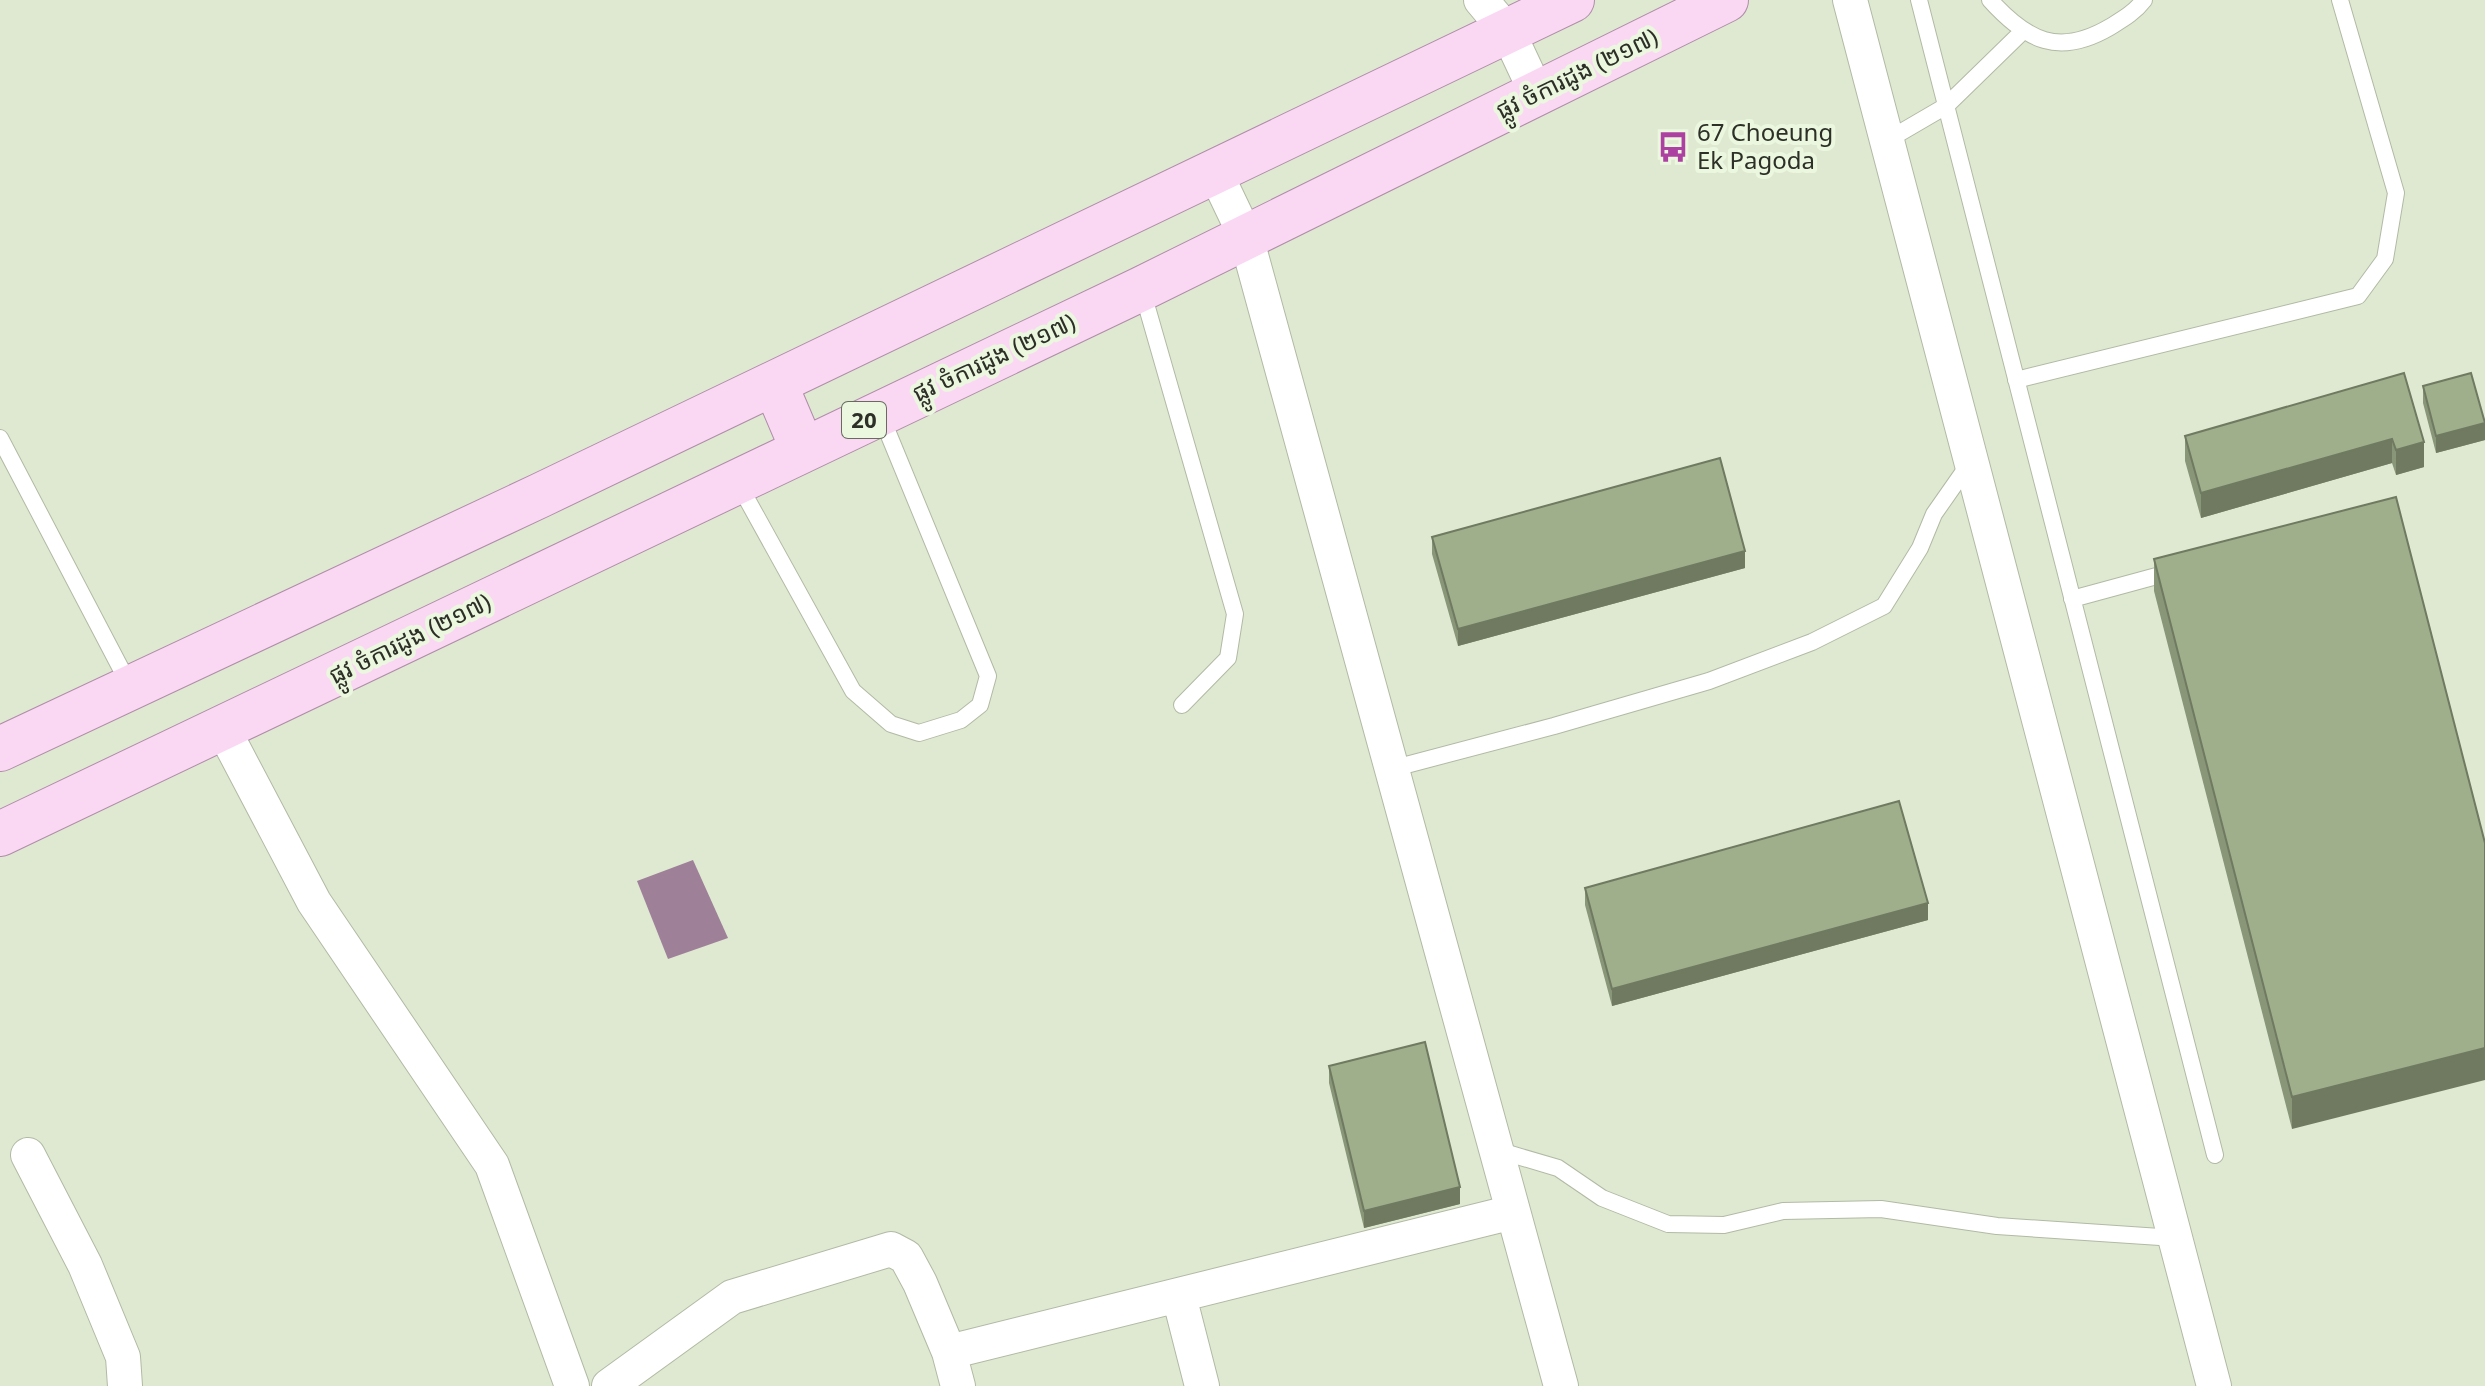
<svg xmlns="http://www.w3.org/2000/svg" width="2485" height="1386" viewBox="0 0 2485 1386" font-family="Georgia,'Noto Sans Khmer',serif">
	<rect width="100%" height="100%" fill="#dfe9d2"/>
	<path fill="#9e8099" d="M693,860l35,78 -60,21 -31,-78z"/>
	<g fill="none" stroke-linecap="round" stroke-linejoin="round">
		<defs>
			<path id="service" d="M1919,0l296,1155
				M1990,0c37,41 69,57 120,27 13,-8 24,-14 34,-27
				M1886,141l60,-35 77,-75
				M1142,290l93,324 -7,44 -46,47
				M2016,380l342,-84 27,-37 11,-66 -56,-193
				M0,438l130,248
				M738,483l115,208 38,33 28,9 42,-13 19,-15 8,-29 -107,-260
				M2072,599l103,-28
				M1391,769l163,-43 155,-45 103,-39 72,-36 36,-58 14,-34 35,-50
				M1497,1150l61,18 44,30 66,26 56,1 59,-14 98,-2 116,17 178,12"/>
			<path id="minor" d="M1481,0l27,32 29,62
				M1850,0l364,1386
				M1215,172l31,65 315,1149
				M223,729l91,173 178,263 80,221
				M28,1155l57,110 38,92 2,29
				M1179,1296l23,90
				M949,1352l564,-140
				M609,1386l123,-89 159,-48 15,8 14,26 29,69 9,34"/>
			<path id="primary" d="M775,384l28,66
				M0,749l541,-254 1031,-495
				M0,834l1141,-545 585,-289"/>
		</defs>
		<use href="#service" stroke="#b1baa4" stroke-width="18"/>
		<use href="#minor" stroke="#b1baa4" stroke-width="36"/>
		<use href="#primary" stroke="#b08ca8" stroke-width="46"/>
		<use href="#service" stroke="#fff" stroke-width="16"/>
		<use href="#minor" stroke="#fff" stroke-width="34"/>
		<use href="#primary" stroke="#fad8f4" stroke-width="44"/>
	</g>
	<path fill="#899678" d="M2404,373l20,94 -28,8 -4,-12 -191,55 -16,-57v-25z
		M2423,386l62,54 -49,13 -13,-50z
		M2396,497l-104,632 -138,-538v-32z
		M1432,537l313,31 -287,78 -26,-92z
		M1585,888l343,32 -316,86 -27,-101z
		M1329,1066l131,138 -96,24 -35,-145z"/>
	<path fill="#6f7a61" d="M2485,423v17l-49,13v-17z
		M2392,439v24l-191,55v-25z
		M2424,442v25l-28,8v-25z
		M1745,551v17l-287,78v-17z
		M1928,903v17l-316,86v-17z
		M2485,1048v32l-193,49v-32z
		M1460,1187v17l-96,24v-17z"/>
	<path fill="#9fae8b" stroke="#6f7a61" stroke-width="2" d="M2404,373l20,69 -28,8 -4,-11 -191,54 -16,-57z
		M2471,373l14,50 -49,13 -13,-50z
		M1720,458l25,93 -287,78 -26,-92z
		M2396,497l89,346v205l-193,49 -138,-538z
		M1899,801l29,102 -316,86 -27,-101z
		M1425,1042l35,145 -96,24 -35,-145z"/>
	<defs>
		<symbol id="bus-bare" viewBox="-9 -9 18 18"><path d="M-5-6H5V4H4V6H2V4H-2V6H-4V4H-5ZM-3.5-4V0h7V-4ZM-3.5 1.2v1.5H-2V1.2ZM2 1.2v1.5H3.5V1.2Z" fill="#ad41a1" stroke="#ecf7df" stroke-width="2.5" paint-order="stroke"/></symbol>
	</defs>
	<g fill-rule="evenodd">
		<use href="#bus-bare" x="1651" y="125" width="44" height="44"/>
	</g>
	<g text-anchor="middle" stroke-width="8" stroke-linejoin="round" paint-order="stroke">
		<rect fill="#ecf7df" stroke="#666c5e" stroke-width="2" x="842" y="402" width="44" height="36" rx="6"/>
		<g font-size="22" font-weight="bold" fill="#2c3027">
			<text x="864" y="428">20</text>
		</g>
		<g font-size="24" fill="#2c3027" stroke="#ecf7df">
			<text transform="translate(1577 74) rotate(-26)" y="8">ផ្លូវ ចំការដូង (២១៧)</text>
			<text transform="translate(994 358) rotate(-25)" y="8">ផ្លូវ ចំការដូង (២១៧)</text>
			<text transform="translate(410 639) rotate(-26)" y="8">ផ្លូវ ចំការដូង (២១៧)</text>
		</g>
		<g font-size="24" fill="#2c3027" stroke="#ecf7df" text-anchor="start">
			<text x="1697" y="141">67 Choeung<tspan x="1697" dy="28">Ek Pagoda</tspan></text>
		</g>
	</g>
</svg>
